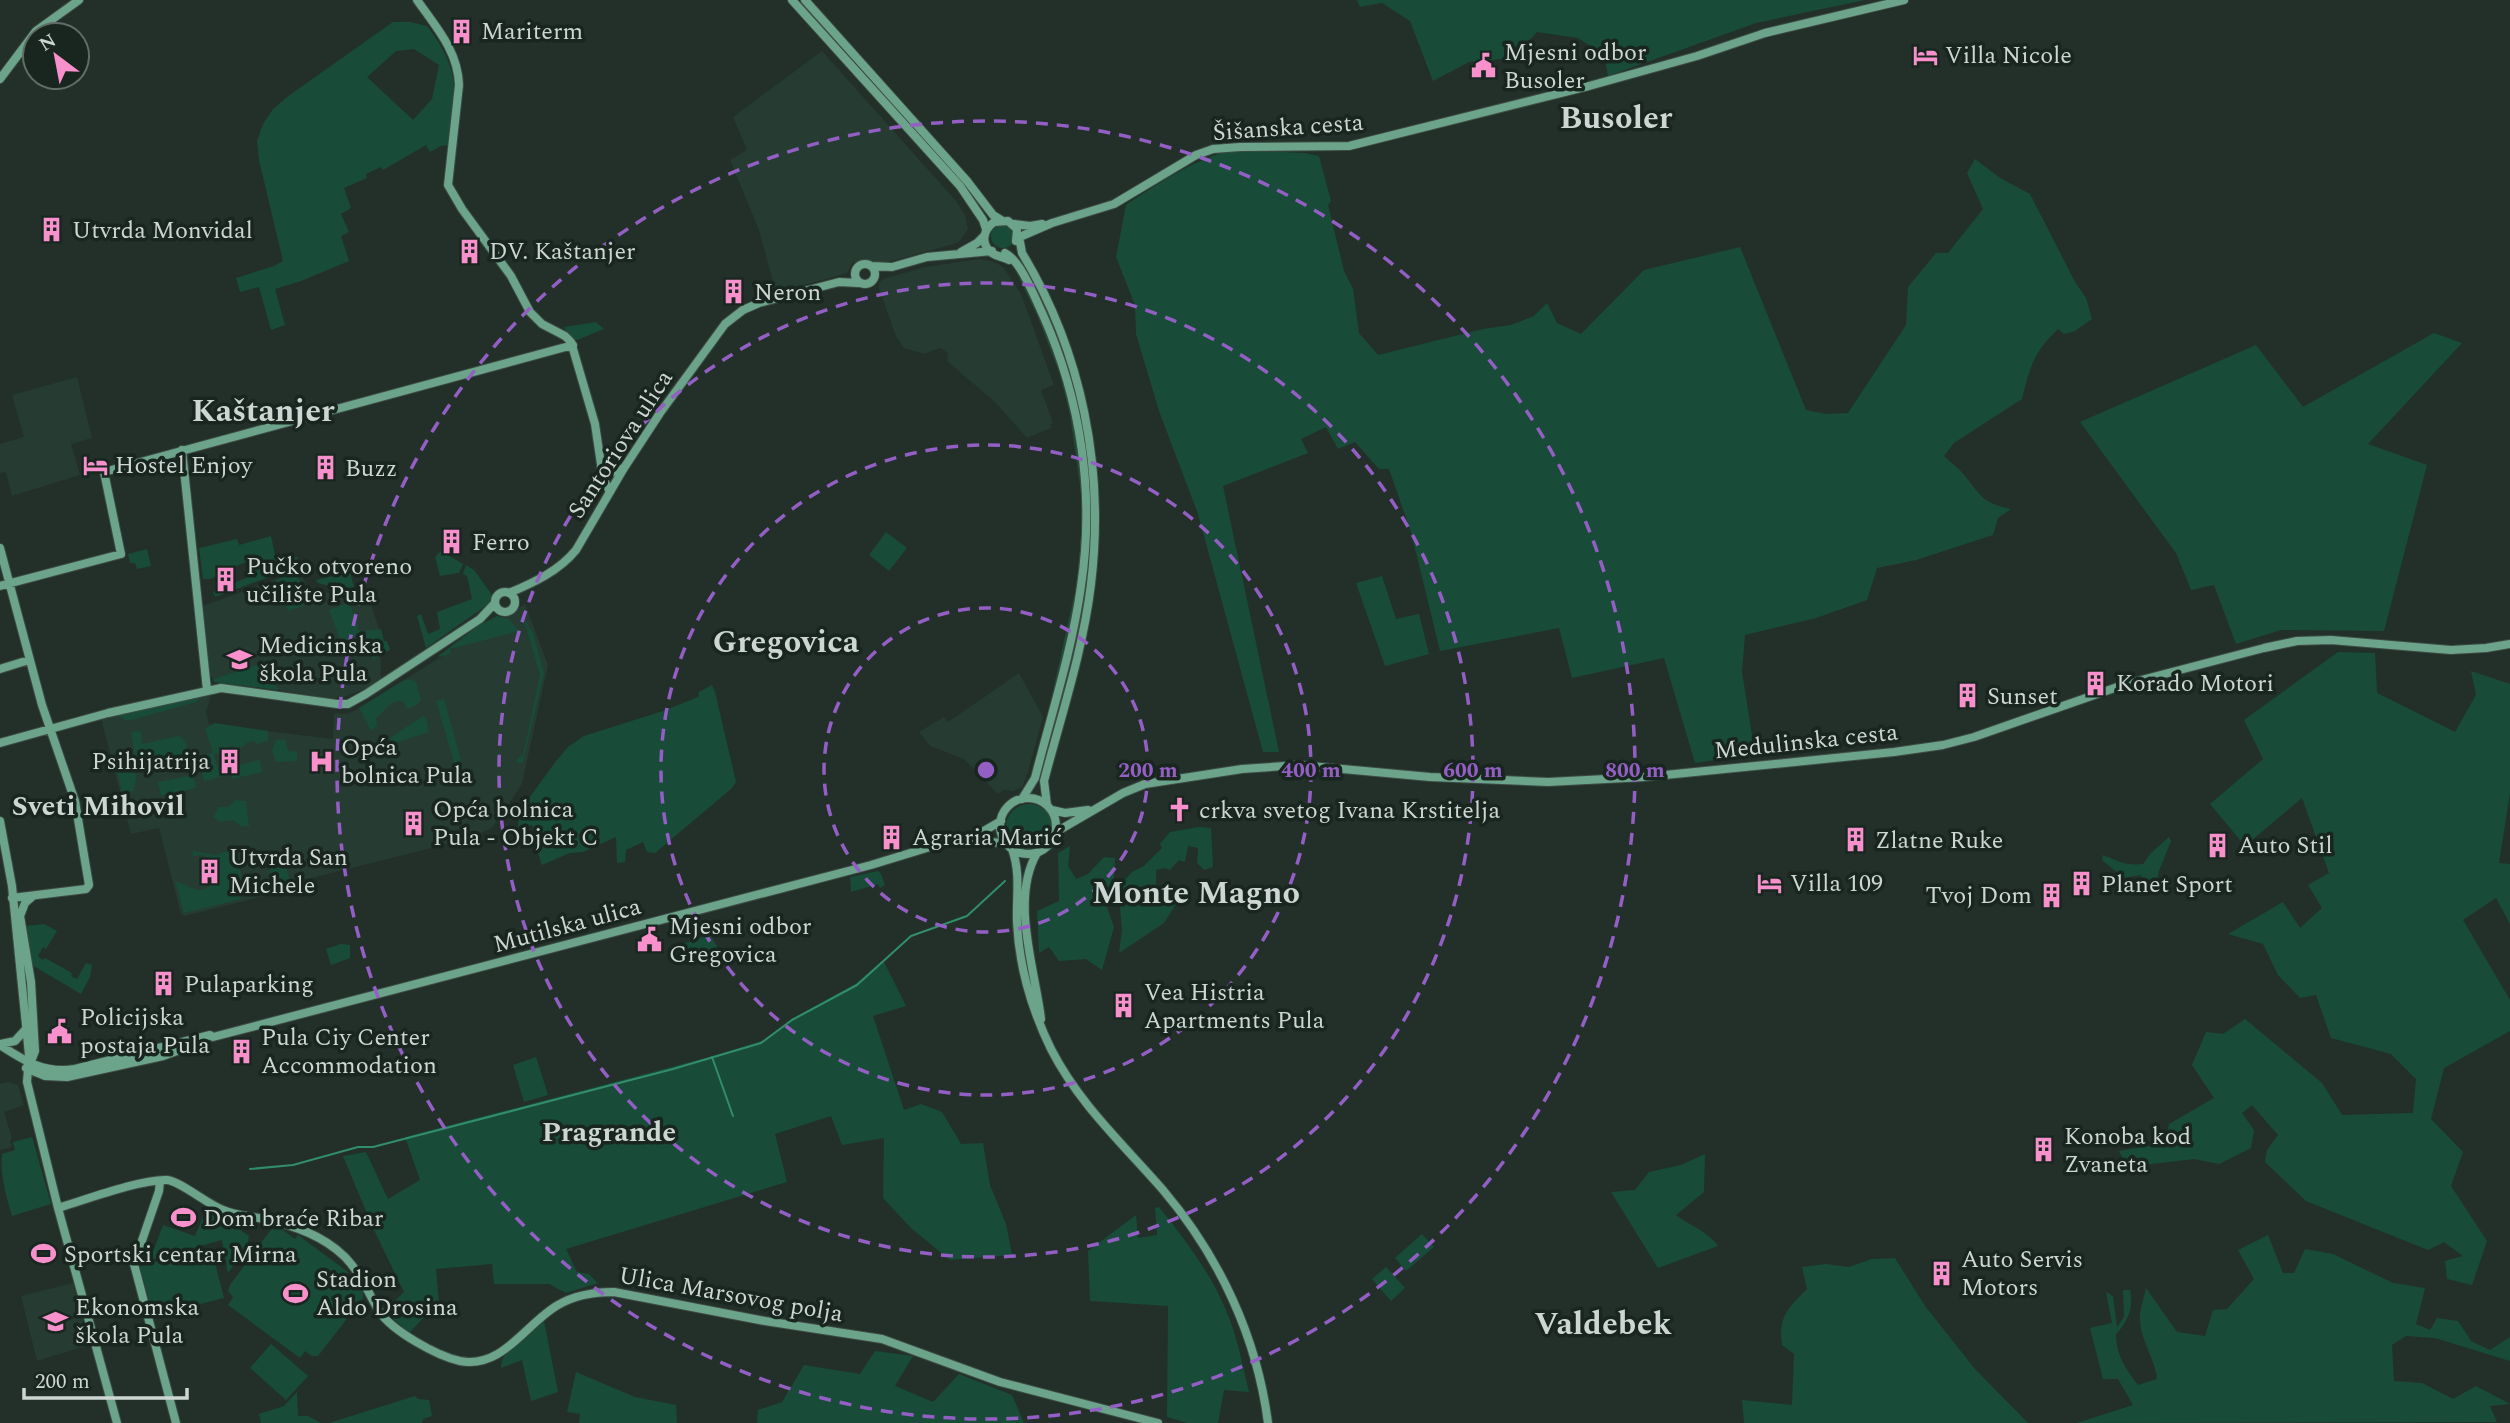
<svg xmlns="http://www.w3.org/2000/svg" width="2510" height="1423" viewBox="0 0 2510 1423" font-family="Spectral,serif">
	<rect width="100%" height="100%" fill="#223029"/>
	<path fill="#263b32" d="M822,51l134,150 9,14 3,14 -8,12 -6,3 -74,20 -14,-5 -14,4 -5,10 -71,20 -17,-63 -29,-70 17,-10 -14,-33z
		M980,259l17,4 7,5 17,26 33,91 -13,5 12,33 -3,1 1,4 -24,10 -32,-36 -48,-41 1,-8 -8,-5 -16,6 -20,-6 -8,-12 -17,-47v-6l4,-4 42,-12z
		M77,377l15,61 -21,6 9,31 -68,21 -6,-24 -6,1v-29l24,-7 -12,-42z
		M298,571l9,14 50,19 13,-3 10,31 1,46 -14,10 -23,9 -18,2 -48,-9 -9,-29 -56,18 -3,-5 -7,-68z
		M525,604l23,61 -26,119 -30,44 -25,11 -199,50v6l-83,21 -4,-2 -22,-86 -28,6 -30,-116 111,-26 -6,20 3,12 124,15 1,-26 13,1 9,-4z
		M1019,673l24,44 -16,58 -5,12 -9,4 -10,-1 -5,4 -34,-35 -34,-13 -11,-14 25,-15 4,5z
		M8,1082l10,3 6,20 -20,7 8,26 -2,3 2,6 -12,3v-66z
		M73,1283l16,62 -52,16 -16,-65z"/>
	<path fill="#184c39" fill-rule="evenodd" d="M1357,0h508l-109,23 -148,53 -4,-21 -26,-17 -41,-6 -24,26 -44,4 -36,19 -23,-60 -28,-18 -22,4z
		M393,22h17l17,4c34,44 30,67 21,119l-7,1 -11,6 -4,-7 -43,25 -2,-3 -15,7 1,4 -23,10 7,20 -10,6 8,18 -8,4 8,25 -48,20 -26,8 10,36 -14,5 -12,-43 -19,5 -4,-14 38,-12 9,-5 -24,-101 -2,-19 6,-17 10,-15 14,-12zM414,49l25,16 -7,34 -19,21 -46,-43 29,-26z
		M1231,150l74,3 14,3 12,45 -3,4 16,66 9,18 6,44 19,22 105,-26 28,-4 23,-9 13,-13 10,20 24,11 63,-64 96,-23 66,163 20,4 22,-1 58,-88 2,-38 28,-34h12l35,-44 -16,-36 8,-14 25,19 30,16 45,88 11,16 6,21 -17,12 -11,3 -6,-5c-25,24 -28,38 -36,70l-68,44 -10,13c7,7 16,13 21,20 17,21 18,27 46,33l-13,9 -5,17 -77,25 -39,8 -10,32 -51,18 -71,17 -3,37 13,82 -60,9 -31,-105 -92,20 -13,-50 -119,23 -29,-119 -22,-63h-10l-24,-27 -17,7 -12,-22 -25,12 7,14 -85,33 56,266h-16l-65,-238 -39,-103 -23,-77 -1,-29 -19,-48 10,-52c36,-24 62,-42 105,-55z
		M991 236a12 12 0 1 1 24 0a12 12 0 1 1-24 0Z
		M1015,270c57,92 80,210 63,317 -6,44 -18,88 -31,130l29,-130 5,-49v-45l-11,-78 -11,-43 -22,-57z
		M596,322l8,7 -27,11 -9,-5 -4,-8z
		M2434,333l28,10 -94,101 59,21 -43,166 -103,-1 -45,14 -22,-59 -23,5 -15,-37 -96,-131 176,-77 47,62z
		M886,532l21,16 -18,23 -20,-16z
		M271,536l5,24 21,-3 4,8 -86,32 -2,-5 33,-14 -1,-6 4,-4 -3,-6 -17,7v3l-19,7h-7l-4,-31 38,-9 2,6z
		M147,549l4,17 -14,3 -2,-6h-5l-2,-9z
		M441,551l22,13 -4,9 -19,3 -5,-19z
		M466,565l8,5 18,25 -2,8 -64,45 -9,-32 4,-2 7,20 12,-5 -3,-17 35,-13 -5,-23 -4,-2z
		M296,572l13,32 -21,7 -12,-31z
		M350,572l4,16 -7,3 -29,-8 -2,-3z
		M1382,576l14,43 23,-5 10,40 -44,12 -29,-83z
		M349,602l12,32 -20,8 -12,-32z
		M497,616l12,3 10,12v3l-3,1 -1,-3 -64,17 -1,5 -13,3 41,-31z
		M523,617l10,16 11,40 -21,89 -58,15v3l-6,2 -1,-6 7,1 53,-14 -2,-3 7,-5 17,-80z
		M381,629l3,12h3l3,9 -14,7 -2,5 -10,-28 2,-3z
		M2338,652l37,1 2,40 78,39 21,-37 -5,-24 39,13v109l-11,70 11,1v60l-14,-26 -33,22 47,80v31l-66,37 -13,51 32,33 -12,34 36,55 -15,44 -25,-6 -2,-18 18,-5 -19,-14 -16,8 -122,-49 -41,-39 2,-12 11,-15 -26,-30 -10,8 12,17 -3,18 -32,16 -25,-5 -67,8 -8,-16 36,-6 12,-9 2,-12 45,-26 -22,-33 14,-33 17,2 22,-15 77,64 20,32 71,-2 3,-34 -25,-25 -60,-16 -15,-43 -16,3 -22,-23 -15,-31 -35,-10 55,-32 17,26 22,-20 -14,-23 21,-12 -27,-75 -57,48 -35,-42 53,-45 -19,-39z
		M269,661l9,29 -64,-8 -1,-3z
		M410,679l6,3 5,18 -3,4 -10,5 -6,-8c-13,-1 -17,11 -26,17l1,8 -6,5 -12,-23 42,-26z
		M712,685l3,7 21,90 -5,7 -76,64 -8,-1 -4,-10 -17,8 -1,12 -8,1 -1,-26 -33,15 -13,1 -28,12 -4,-12 4,-8 -10,-20 -14,3 1,-16 37,-51 12,-14 16,-11 82,-26 32,-13 1,-5z
		M203,694l-7,8 -65,18h-6l-9,-6z
		M444,699l19,69 -7,1 -20,-68z
		M423,716l3,2 3,14 -37,12 -2,-6z
		M215,723l53,8v10l-11,3 -3,-3 -8,2 -1,3 -8,3 -5,-4 -6,3 -3,4 -9,2 6,23 -16,4 -6,-24 15,-4 -8,-24z
		M141,731l1,13 37,-8c10,5 8,14 7,24l-22,5 -10,-5 -19,4 1,14 -2,13 -12,2 -7,-31 20,-6 -4,-24z
		M285,739l3,12 9,1v9l-21,1 -4,-12 4,-10z
		M260,760l2,12 -30,7 -3,-12z
		M193,775l3,13 -35,8 -3,-14z
		M236,800l10,1 3,26 -9,-1 -6,-6 -14,2 -7,-5 5,-10h10z
		M1006 827a23 23 0 1 1 46 0a23 23 0 1 1-46 0Z
		M1199,827l12,1 2,39 -9,3 -7,-7 1,-15 -10,-2 -3,16 -6,-2 -9,10 -5,-2 -9,2v14l7,8 17,6 -16,25 -45,30 3,-23 -3,-33 4,-15 9,-10 12,-6 18,-18 -2,-4 10,-12z
		M2169,837l2,4 -12,30 -4,21 -3,2 -8,-5 -3,-14 -17,3 -22,-18 1,-5c14,6 23,11 40,9l8,-11z
		M1070,846l-2,20 8,13 12,-5 16,-17 11,1 -1,20 -9,23 9,26 -12,43 -16,-11 -27,2 -10,-14 -10,6 -2,-42 22,-10 -1,-48z
		M231,849l10,24v26l-57,14 -9,-32c20,6 25,18 42,-3l-4,-15 -9,-8 -11,1v-5l23,4z
		M267,855h22l-1,5h-3v2l6,24 -24,6 4,-28z
		M878,871l3,3 4,11 -5,3 -2,-4 -27,8 -1,-15z
		M44,924l13,7 -11,18 -3,-2 -5,9 5,4 2,-2 27,15 -1,3 6,3 9,-16 6,2 -2,12 -9,17 -49,-29 -6,-39z
		M710,935l10,16 -32,11 -6,-18z
		M341,944l9,1v13l-19,7 -5,-16z
		M883,960l23,46 -33,10 31,94 17,-6 21,8 19,32 22,-1 7,42 16,39 6,31 -62,5 -39,-32 -28,-30 1,-60 -42,7 -11,-29 -56,18 12,48 -221,67 11,23 12,2 9,9 -32,10 -17,-9h-55l-2,-20 -56,5 4,46 -13,-1 -18,19 -24,-22 19,-19 -31,-64 -30,-72 23,-4 22,47 32,-19 -15,-43 304,-80 56,-17 26,-21 64,-35z
		M536,1057l12,38 -24,7 -11,-37z
		M32,1137l19,67 -39,12c-6,-20 -12,-42 -10,-62l13,-4 -2,-8z
		M1705,1154l-1,38 -28,23c14,11 32,16 42,31l-60,22 -47,-76 24,-2 14,-18 32,-7z
		M1159,1207c24,30 51,65 66,101 12,26 17,56 24,84l-25,-2 -6,33h-31l-20,-6 1,-111 -78,-5 -2,-50 48,-36 2,23 19,-3 -2,-27z
		M206,1210l13,4 1,12 12,-2 17,12 -2,10 -19,27 -6,-33 -72,20 13,-35 32,11z
		M275,1227l5,1 15,11 3,-4 50,37v5c8,6 16,9 15,21l-45,58h-6l-7,-5 -5,7 -72,-53 5,-8 -5,-6 2,-6 40,-54z
		M1422,1234l12,13 -28,24 -11,-13z
		M2268,1235l15,38h11l11,-24 28,5 60,29 32,5 -9,36 14,6 7,-12 21,3 13,20 19,9 20,-13v24l-75,-23 -29,-2 -14,9 2,36 28,2 31,16 23,-13 34,18 -20,2 7,16 -420,1 56,-18 -15,-26h-15l-13,-51 22,-5 -6,-31 7,4 4,31 7,-10 -1,-27h7c4,17 -2,32 -14,44 0,21 9,34 22,51l19,-6c-2,-20 -16,-38 -17,-58 -1,-10 4,-23 6,-33l31,44 28,4 8,-26 14,-1 27,-30 -16,-29z
		M211,1247l13,51 -71,18 -13,-50z
		M1895,1258l30,48 50,63 53,54h-284l-2,-23 50,5 2,-51 -12,-9c-4,-28 6,-37 25,-56l-5,-22 24,-3 23,3 23,-8z
		M1386,1267l19,21 -14,13 -19,-22z
		M543,1316l15,76 -27,9 -9,-41 -21,8c1,-23 26,-38 42,-52z
		M271,1344l37,32 -22,24 -36,-32z
		M875,1351l38,5 -18,30 38,16 26,-28 53,21 12,28h-267l1,-13 24,-8 22,-37 56,9z
		M576,1372l59,25 41,8 1,18h-98l1,-9 -13,-2z
		M297,1392l1,24h10l13,7h-60l-2,-9 25,-8z
		M415,1396l3,3 11,1 3,16 -9,3 -1,4h-93z"/>
	<g fill="none" stroke-linecap="round" stroke-linejoin="round">
		<path stroke="#328d6b" stroke-width="2" d="M712,1057l21,59
			M250,1169l43,-4 65,-18h15l300,-78 88,-26 31,-23 65,-35 54,-49 56,-20 38,-35"/>
		<defs>
			<path id="secondary" d="M417,0c19,27 41,51 42,85l-11,100 14,24 49,67 19,36 12,12 23,12 6,6 24,82 8,54 7,14
				M792,0l168,186 23,34 3,9
				M805,0l162,181 26,34 8,5
				M0,79l36,-48 43,-31
				M1014,224l16,2 12,-2
				M1022,236l30,-13 62,-19 82,-49 17,-6 27,-2 109,-1 240,-60 108,-30 68,-23 139,-33
				M1020,242l2,11c60,99 83,216 69,331 -8,67 -30,132 -47,197l3,24
				M961,252l16,-9 7,-7
				M1005,253c16,8 30,45 38,62 38,85 52,179 38,271 -9,65 -30,129 -46,192l-13,21
				M1009,260c-6,-3 -13,-4 -17,-7 -12,-9 -9,-23 2,-31l14,-1 9,8 -1,12
				M855 274a10 10 0 1 1 20 0a10 10 0 1 1-20 0Z
				M871,266l21,1 35,-10 65,-6
				M182,450l25,240
				M601,467l12,5 11,-4
				M0,548l42,157 33,96 14,84 -3,4 -74,9
				M0,586l121,-32 -17,-82 469,-127
				M495 602a10 10 0 1 1 20 0a10 10 0 1 1-20 0Z
				M509,593c24,-10 50,-22 67,-43l48,-82 36,-55 65,-89 18,-14 16,-7 80,-21 19,1
				M0,669l29,-9
				M0,743l108,-30 113,-25 116,16h11l18,-10 114,-75 15,-16
				M1000 826a28 28 0 1 1 56 0a28 28 0 1 1-56 0Z
				M1052,810l13,3 23,-3
				M0,821l12,65 18,179
				M1056,832l67,-39 22,-9 97,-15 57,-4 131,12 118,5 97,-5 249,-25 49,-7 31,-8 152,-53 138,-36 33,-7 34,-1 120,10 35,-2 24,-4
				M970,839l31,-18
				M1012,849c9,24 4,49 5,73 2,45 15,88 34,127 28,55 72,95 112,141 56,66 94,147 105,233
				M1037,853c-27,46 -2,116 4,166
				M33,896l-8,7 -5,13 11,66 4,69 -7,18 -1,13 31,126 59,215
				M0,1044l15,-3 11,-12
				M0,1045c25,16 44,29 75,24l135,-34 3,2 658,-172 72,-22 27,-4 37,5
				M26,1068l19,8 22,1 96,-21 42,-15
				M160,1181l-1,10 -25,73 42,159
				M58,1208c27,-8 83,-29 109,-28 13,1 40,24 56,30 11,5 24,6 36,8 31,6 63,16 86,39 17,18 22,34 34,54 13,20 58,45 81,50 43,8 65,-37 98,-56 17,-10 36,-13 56,-13l151,29 117,18 118,43 158,41"/>
		</defs>
		<use href="#secondary" stroke="#3d4b44" stroke-width="10"/>
		<use href="#secondary" stroke="#6ca38b" stroke-width="8"/>
	</g>
	<g fill="none" stroke="#945fc5" stroke-width="3.5" stroke-dasharray="12 9">
		<circle cx="986" cy="770" r="162"/>
		<circle cx="986" cy="770" r="325"/>
		<circle cx="986" cy="770" r="487"/>
		<circle cx="986" cy="770" r="649"/>
	</g>
	<defs>
		<symbol id="building-bare" viewBox="-9 -9 18 18"><path d="M-4-6H4V6H1V3H-1V6H-4ZM-2.5-4.3h1.7v1.8h-1.7ZM.8-4.3h1.7v1.8H.8ZM-2.5-1h1.7V.8h-1.7ZM.8-1h1.7V.8H.8Z" fill="#f890cc" stroke="#192620" stroke-width="2.5" paint-order="stroke"/></symbol>
		<symbol id="hotel-bare" viewBox="-9 -9 18 18"><path d="M-6-4.5h1.5V1H6V5H4.5V3h-9V5H-6ZM-4 0a1.8 1.8 0 1 1 3.6 0ZM.5 0V-2.5h3Q6-2.5 6 0Z" fill="#f890cc" stroke="#192620" stroke-width="2.5" paint-order="stroke"/></symbol>
		<symbol id="civic-bare" viewBox="-9 -9 18 18"><path d="M-.6-6.5H3V-4.5H.6V-3L4-1V1h2V6H-6V1h2V-1L-.6-3ZM-1.2 2.5V6h2.4V2.5Z" fill="#f890cc" stroke="#192620" stroke-width="2.5" paint-order="stroke"/></symbol>
		<symbol id="school-bare" viewBox="-9 -9 18 18"><path d="M0-5L7-2L0 1L-7-2ZM-4 1L0 2.5L4 1V4Q0 6-4 4Z" fill="#f890cc" stroke="#192620" stroke-width="2.5" paint-order="stroke"/></symbol>
		<symbol id="hospital-bare" viewBox="-9 -9 18 18"><path d="M-5-5h3v3.5h4V-5h3V5h-3V1.5h-4V5h-3Z" fill="#f890cc" stroke="#192620" stroke-width="2.5" paint-order="stroke"/></symbol>
		<symbol id="church-bare" viewBox="-9 -9 18 18"><path d="M-1.2-6h2.4v3.5h3.3v2.4h-3.3V6h-2.4V-.1h-3.3v-2.4h3.3Z" fill="#f890cc" stroke="#192620" stroke-width="2.5" paint-order="stroke"/></symbol>
		<symbol id="stadium-bare" viewBox="-9 -9 18 18"><path d="M0-5a6.5 5 0 1 0 0 10a6.5 5 0 1 0 0-10ZM-3.5-1.8h7v3.6h-7Z" fill="#f890cc" stroke="#192620" stroke-width="2.5" paint-order="stroke"/></symbol>
	</defs>
	<g fill-rule="evenodd">
		<use href="#building-bare" x="444" y="14" width="35" height="35"/>
		<use href="#hotel-bare" x="1908" y="38" width="35" height="35"/>
		<use href="#civic-bare" x="1466" y="48" width="35" height="35"/>
		<use href="#building-bare" x="34" y="212" width="35" height="35"/>
		<use href="#building-bare" x="452" y="234" width="35" height="35"/>
		<use href="#building-bare" x="716" y="274" width="35" height="35"/>
		<use href="#hotel-bare" x="78" y="448" width="35" height="35"/>
		<use href="#building-bare" x="308" y="450" width="35" height="35"/>
		<use href="#building-bare" x="434" y="524" width="35" height="35"/>
		<use href="#building-bare" x="208" y="562" width="35" height="35"/>
		<use href="#school-bare" x="222" y="642" width="35" height="35"/>
		<use href="#building-bare" x="2078" y="666" width="35" height="35"/>
		<use href="#building-bare" x="1950" y="678" width="35" height="35"/>
		<use href="#building-bare" x="212" y="744" width="35" height="35"/>
		<use href="#hospital-bare" x="304" y="744" width="35" height="35"/>
		<use href="#church-bare" x="1162" y="792" width="35" height="35"/>
		<use href="#building-bare" x="396" y="806" width="35" height="35"/>
		<use href="#building-bare" x="874" y="820" width="35" height="35"/>
		<use href="#building-bare" x="1838" y="822" width="35" height="35"/>
		<use href="#building-bare" x="2200" y="828" width="35" height="35"/>
		<use href="#building-bare" x="192" y="854" width="35" height="35"/>
		<use href="#hotel-bare" x="1752" y="866" width="35" height="35"/>
		<use href="#building-bare" x="2064" y="866" width="35" height="35"/>
		<use href="#building-bare" x="2034" y="878" width="35" height="35"/>
		<use href="#civic-bare" x="632" y="922" width="35" height="35"/>
		<use href="#building-bare" x="146" y="966" width="35" height="35"/>
		<use href="#building-bare" x="1106" y="988" width="35" height="35"/>
		<use href="#civic-bare" x="42" y="1014" width="35" height="35"/>
		<use href="#building-bare" x="224" y="1034" width="35" height="35"/>
		<use href="#building-bare" x="2026" y="1132" width="35" height="35"/>
		<use href="#stadium-bare" x="166" y="1200" width="35" height="35"/>
		<use href="#stadium-bare" x="26" y="1236" width="35" height="35"/>
		<use href="#building-bare" x="1924" y="1256" width="35" height="35"/>
		<use href="#stadium-bare" x="278" y="1276" width="35" height="35"/>
		<use href="#school-bare" x="38" y="1304" width="35" height="35"/>
	</g>
	<g text-anchor="middle" stroke-width="7" stroke-linejoin="round" paint-order="stroke">
		<g font-size="24" fill="#cdd6d2" stroke="#192620" text-anchor="start">
			<text x="481" y="39">Mariterm</text>
			<text x="1504" y="60">Mjesni odbor<tspan x="1504" dy="28">Busoler</tspan></text>
			<text x="1945" y="63">Villa Nicole</text>
			<text x="72" y="238">Utvrda Monvidal</text>
			<text x="489" y="259">DV. Kaštanjer</text>
			<text x="754" y="300">Neron</text>
			<text x="115" y="473">Hostel Enjoy</text>
			<text x="345" y="476">Buzz</text>
			<text x="472" y="550">Ferro</text>
			<text x="246" y="574">Pučko otvoreno<tspan x="246" dy="28">učilište Pula</tspan></text>
			<text x="259" y="653">Medicinska<tspan x="259" dy="28">škola Pula</tspan></text>
			<text x="2116" y="691">Korado Motori</text>
			<text x="1987" y="704">Sunset</text>
			<text x="341" y="755">Opća<tspan x="341" dy="28">bolnica Pula</tspan></text>
			<text x="210" y="769" text-anchor="end">Psihijatrija</text>
			<text x="433" y="817">Opća bolnica<tspan x="433" dy="28">Pula - Objekt C</tspan></text>
			<text x="1199" y="818">crkva svetog Ivana Krstitelja</text>
			<text x="912" y="845">Agraria Marić</text>
			<text x="1875" y="848">Zlatne Ruke</text>
			<text x="2238" y="853">Auto Stil</text>
			<text x="229" y="865">Utvrda San<tspan x="229" dy="28">Michele</tspan></text>
			<text x="1790" y="891">Villa 109</text>
			<text x="2101" y="892">Planet Sport</text>
			<text x="2032" y="903" text-anchor="end">Tvoj Dom</text>
			<text x="669" y="934">Mjesni odbor<tspan x="669" dy="28">Gregovica</tspan></text>
			<text x="184" y="992">Pulaparking</text>
			<text x="1144" y="1000">Vea Histria<tspan x="1144" dy="28">Apartments Pula</tspan></text>
			<text x="80" y="1025">Policijska<tspan x="80" dy="28">postaja Pula</tspan></text>
			<text x="261" y="1045">Pula Ciy Center<tspan x="261" dy="28">Accommodation</tspan></text>
			<text x="2064" y="1144">Konoba kod<tspan x="2064" dy="28">Zvaneta</tspan></text>
			<text x="203" y="1226">Dom braće Ribar</text>
			<text x="64" y="1262">Sportski centar Mirna</text>
			<text x="1961" y="1267">Auto Servis<tspan x="1961" dy="28">Motors</tspan></text>
			<text x="316" y="1287">Stadion<tspan x="316" dy="28">Aldo Drosina</tspan></text>
			<text x="75" y="1315">Ekonomska<tspan x="75" dy="28">škola Pula</tspan></text>
		</g>
		<g font-size="24" fill="#cdd6d2" stroke="#192620">
			<text transform="translate(1288 127) rotate(-4)" y="8">Šišanska cesta</text>
			<text transform="translate(620 444) rotate(-57)" y="8">Santoriova ulica</text>
			<text transform="translate(1806 741) rotate(-6)" y="8">Medulinska cesta</text>
			<text transform="translate(567 925) rotate(-15)" y="8">Mutilska ulica</text>
			<text transform="translate(731 1294) rotate(10)" y="8">Ulica Marsovog polja</text>
		</g>
		<g font-size="28" font-weight="bold" fill="#cdd6d2" stroke="#192620">
			<text x="98" y="815">Sveti Mihovil</text>
			<text x="609" y="1141">Pragrande</text>
		</g>
		<g font-size="32" font-weight="bold" fill="#cdd6d2" stroke="#192620">
			<text x="1616" y="128">Busoler</text>
			<text x="263" y="421">Kaštanjer</text>
			<text x="786" y="652">Gregovica</text>
			<text x="1196" y="903">Monte Magno</text>
			<text x="1603" y="1334">Valdebek</text>
		</g>
	</g>
	<circle cx="986" cy="770" r="10" fill="#945fc5" stroke="#192620" stroke-width="3.5"/>
	<g font-size="21" text-anchor="middle" font-weight="bold" fill="#945fc5" stroke="#192620" stroke-width="7" stroke-linejoin="round" paint-order="stroke">
		<text x="1148" y="777">200 m</text>
		<text x="1311" y="777">400 m</text>
		<text x="1473" y="777">600 m</text>
		<text x="1635" y="777">800 m</text>
	</g>
	<g transform="translate(56 56) rotate(328)"><circle r="33" fill="#192620" stroke="#616c67" stroke-width="2"/>
	<path d="M0-5L12 26L0 18L-12 26Z" fill="#f890cc"/>
	<text y="-10" font-size="19" font-weight="bold" text-anchor="middle" fill="#cdd6d2">N</text>
	</g>
	<path d="M24 1388v10h163v-10" fill="none" stroke="#cdd6d2" stroke-width="3.5"/>
	<text x="35" y="1388" font-size="21" fill="#cdd6d2" stroke="#192620" stroke-width="5" paint-order="stroke">200 m</text>
</svg>
